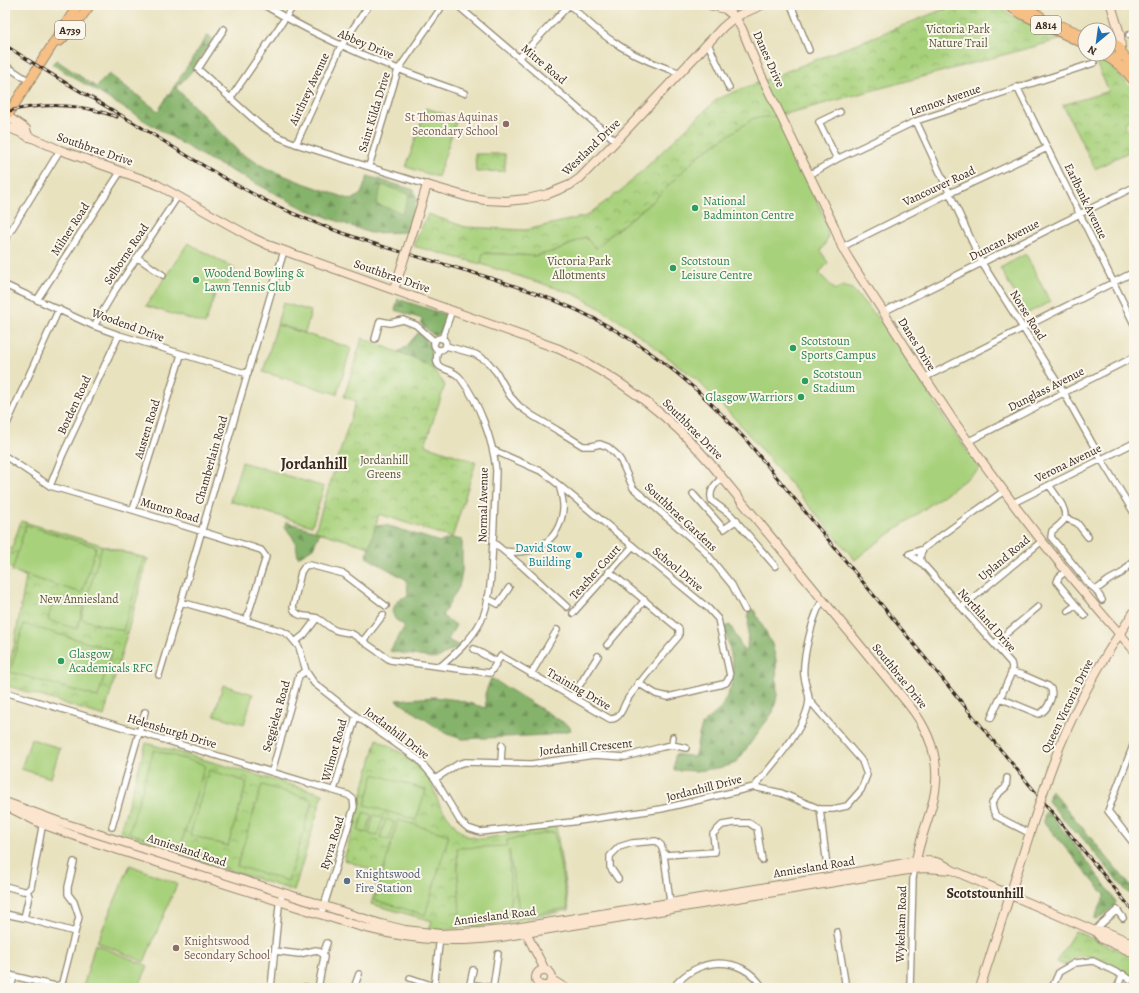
<svg xmlns="http://www.w3.org/2000/svg" width="1139" height="993" viewBox="0 0 1139 993" font-family="Alegreya,serif">
	<defs>
		<pattern id="forest-firs" width="22" height="20" patternUnits="userSpaceOnUse"><rect width="22" height="20" fill="#86b36c"/><path d="M5 1l3.5 6h-7zM16 11l3.5 6h-7z" fill="#6f9258"/></pattern>
		<pattern id="park-crowns" width="20" height="18" patternUnits="userSpaceOnUse"><rect width="20" height="18" fill="#a8d17c"/><path d="M2 6a3 3 0 1 1 6 0M12 15a3 3 0 1 1 6 0" fill="none" stroke="#8aaa65"/></pattern>
	</defs>
	<rect width="100%" height="100%" fill="#fbf7ec"/>
	<filter id="ink" filterUnits="userSpaceOnUse"><feTurbulence type="fractalNoise" baseFrequency=".025" numOctaves="2"/><feDisplacementMap in="SourceGraphic" scale="8" xChannelSelector="R" yChannelSelector="G"/><feConvolveMatrix kernelMatrix="1 2 1 2 8 2 1 2 1" color-interpolation-filters="sRGB"/></filter>
	<filter id="wash" filterUnits="userSpaceOnUse"><feTurbulence type="fractalNoise" baseFrequency=".012" numOctaves="4" result="noise"/><feDisplacementMap in="SourceGraphic" scale="16" xChannelSelector="R" yChannelSelector="G"/><feGaussianBlur stdDeviation="0.9" result="paint"/><feColorMatrix in="noise" values="0 0 0 0 0 0 0 0 0 0 0 0 0 0 0 0 0 1.4 0 .05"/><feComposite in="paint" operator="in"/></filter>
	<g filter="url(#wash)">
		<rect width="100%" height="100%" fill="#e8e2bf"/>
		<path fill="url(#forest-firs)" stroke="#606e45" d="M208,35l5,4 -21,32 -16,17 64,65 26,15 34,14 52,18 9,-6 7,-18 46,14 3,10 -10,32 -37,1 -65,-24 -104,-54 -149,-91 4,-4 40,27 13,-13 49,37z
			M398,299l46,15 2,3 -6,16 -7,2 -12,-11 1,-5 -27,-9z
			M419,332l10,12 5,26 -18,-11 -18,-7 8,-5z
			M286,522l34,10 -7,16 -15,9c-2,-15 -3,-19 -14,-30z
			M386,525l54,17 12,-4 10,2v31l-3,16 -17,29 14,9 -8,15 11,6 -23,13 -46,-8 15,-25 -10,-7 -3,-8 6,-11 10,-4 -1,-16 -41,-23 9,-31z
			M749,610h5l18,34 4,16 1,36 -4,16 -37,51 -12,4 -27,4 -23,-1 1,-16 20,3c2,-10 3,-22 7,-31 2,-5 15,-12 19,-19 19,-29 11,-49 3,-80l6,-2 14,26h3z
			M491,678l78,48 2,4 -23,5 -86,4 -15,-5 -51,-34 38,-3 24,3 28,8 -1,-14z
			M1051,790l83,100v4l-6,-1 -49,-59 -4,-1 -27,-32z
			M1047,809l58,76 11,17 -2,4 -17,14 -3,-1 11,-24 -62,-74z"/>
		<path fill="url(#park-crowns)" stroke="#727e4d" d="M954,5h43l14,10 51,24 -284,77 -126,86 -44,35 -12,12 -11,-12 -28,14 -23,5 -50,-3 -3,11 -68,-18 15,-32 37,13 61,3 60,-14 37,-27 94,-90z
			M1103,59l31,31v28l-10,5 10,19v7l-39,20 -32,-64 46,-14 -13,-28z
			M475,154h30v17l-29,1z
			M362,338l54,21 18,11 11,15 -20,60 51,17 -24,76 -73,-24 -10,33 -54,-16 41,-130 -12,-4z
			M21,521l127,38 -44,157 -99,-31v-8l9,-31 12,-69 -20,-12z
			M377,739l28,16 23,20 12,31 17,22 10,8 15,3 74,-13 13,84 -78,15 -62,6 3,-10 -61,-17 9,-31 -36,-13z
			M146,743l177,51 -29,97 -175,-56z
			M1075,931l59,26v20l-38,-20 -18,-1 -14,9 -8,-3z"/>
		<path fill="#a8d17c" stroke="#727e4d" d="M426,108l31,10 -19,59 -32,-10z
			M778,116l48,105 2,17 -7,13 7,12 -9,10 16,17 8,-4 9,3 35,39 60,94 33,47 -113,81 -12,10 -118,-139 -41,-42 -68,-52 -30,-20 -24,-13 -93,-30 2,-11 51,3 23,-5 28,-14 11,12 12,-12 44,-35 47,-47 55,-37z
			M382,185l27,9 -6,19 -27,-9z
			M188,243l47,26 -13,24 -6,-2 -11,33 -59,-18z
			M1026,254l24,48 -24,12 -26,-46z
			M283,303l28,8 -6,22 -28,-9z
			M277,325l74,23 -14,46 -74,-22z
			M242,462l82,25 -12,39 -82,-25z
			M26,525l70,22 -14,46 -70,-22z
			M102,546l42,12 -21,73 -42,-12z
			M54,598l29,9 -6,22 -29,-9z
			M24,624l88,26 -14,47 -88,-25z
			M223,685l30,9 -9,30 -30,-9z
			M31,739l29,9 -9,30 -30,-9z
			M154,750l51,15 -25,83 -51,-15z
			M209,770l38,12 -19,64 -38,-11z
			M374,774l52,16 -10,30 -51,-15z
			M262,785l51,15 -25,81 -51,-15z
			M364,812l8,3 -6,18 -8,-2z
			M374,815l9,3 -6,18 -8,-2z
			M386,819l8,3 -5,18 -9,-3z
			M398,820l51,15 -24,80 -50,-15z
			M554,832l14,76 -48,8 -11,-66 2,67 -51,2 -3,-71 51,-2 -1,-6z
			M130,865l47,19 -33,78 -47,-20z
			M95,944l53,22 -10,22h-55z"/>
	</g>
	<g filter="url(#ink)">
		<g fill="none" stroke-linecap="round" stroke-linejoin="round">
			<defs>
				<path id="street" d="M264,5c63,38 131,64 200,88
					M457,5l159,136
					M570,5c33,34 65,54 111,68
					M791,5l18,45
					M942,6l3,-1
					M224,29l-26,40 62,56 19,12 17,7 131,41
					M1129,35l5,-3
					M708,44l21,44
					M519,58l50,-53
					M5,65l24,16
					M1017,87l117,237
					M230,99l64,-94
					M916,121l66,142 82,130 37,66 33,54
					M296,144l45,-98 28,-41
					M837,159l-18,-37 21,-10
					M369,166l29,-96 45,-65
					M809,175l28,-16 79,-38 178,-58
					M5,240l55,-90
					M842,247l108,-54 97,-45
					M138,258l25,17
					M5,285l89,41 25,9 129,39
					M37,300l84,-129
					M883,312l251,-125
					M94,326l20,-34 64,-96
					M434 344a6 6 0 1 1 12 0a6 6 0 1 1-12 0Z
					M375,339l5,-18 10,2 13,-3 13,5 19,17
					M442,339l10,-29
					M446,346l29,8 12,7 10,12 13,23 9,10 14,10 24,14 26,16h9l8,-2 8,3 8,7 5,7 12,27 69,60 30,37 13,25
					M438,350c-7,25 12,14 23,29 18,24 32,61 35,91 -1,29 -2,59 -4,88 -1,20 -2,45 -11,63 -9,18 -25,32 -40,45
					M924,378l210,-106
					M5,428l54,-119
					M967,442l167,-85
					M493,450l50,22 165,136 10,11 12,57 -4,7 -3,1 -55,13 -12,-3 -18,-11
					M5,456l45,30 83,24 128,40 5,7 -20,64
					M722,478c-7,6 -14,13 -10,23l19,14 44,51
					M1049,485c5,8 20,25 15,35 -3,4 -8,8 -12,11l-1,6 39,48 6,5 6,10
					M50,486l13,-32 56,-119
					M693,494l31,35 13,-9
					M1013,503l121,-60
					M133,510l48,-155
					M1065,518l12,5 11,14
					M493,542l30,25 44,40
					M504,551c30,5 55,-9 59,-41 1,-9 -2,-17 -4,-25
					M921,563l-12,-9 14,-5
					M1066,571l-7,6 -2,5 28,34
					M1096,590l13,-10 13,-7 12,-13
					M487,598l11,6 11,-16
					M181,602l101,29 7,4 10,12 7,24 8,12 42,33 63,44 16,19 25,42 8,7 12,4 92,-10 89,-13 93,-22 27,6 39,16h13l14,-3 14,-16 6,-15 -5,-14 -53,-61
					M386,606l-42,-32 -34,-9 -5,1 -4,6 -8,35c3,12 16,8 24,11 6,3 10,8 16,11 6,4 14,2 21,6l36,25 100,13 11,-17 109,63c11,1 13,-14 19,-22 15,-21 33,-41 50,-61v-7l-70,-58
					M962,607l80,-66
					M1068,611l8,-6
					M573,613l60,-67
					M363,641l20,-26
					M295,642l9,-7 13,-17
					M995,643l43,-36
					M607,645l38,-45
					M474,649l23,13
					M531,674l26,-44
					M159,675l22,-73 88,-302 15,-49
					M5,692l343,103 5,4 1,8 -31,102
					M572,697l26,-41
					M1000,698l39,16c8,-3 15,-17 12,-25l-3,-3 -25,-11 -11,-3
					M991,718l20,-44 1,-7 -1,-4 -88,-99c-4,-5 -4,-10 1,-16l80,-57
					M1134,743l-26,68 26,33
					M672,745l1,-8
					M501,762l1,-17
					M272,771l27,-95 7,-5
					M1007,778l-1,9 -9,8 -5,8 1,7 3,6 35,18
					M435,779l23,-15 8,-2 65,2 63,-9 31,2 37,-10 10,-2 14,3
					M754,787c17,-21 53,-59 55,-87 0,-7 -4,-16 -5,-24 -2,-17 9,-62 19,-76
					M334,790l22,-74
					M820,809l7,57
					M43,822l-12,65 -4,4 2,5 -5,22 51,14
					M112,827l33,-115
					M664,855l51,-3 -2,-18 9,-9 12,-2h15l8,5 5,32
					M618,879l-8,-12v-11l9,-9 13,-4 24,-2 5,4 3,10 6,47
					M5,886l18,5h4
					M5,914l19,4
					M1095,931l4,-5 18,-16 6,8
					M837,932l9,56
					M275,951l24,3 17,-4 7,4 1,3 -6,31
					M323,954l4,-11
					M473,970l-3,14 23,4
					M5,974l50,12 5,-1 2,-2 17,-66 -5,-15 -6,-8v-7l6,-25
					M410,978l24,8
					M305,987l4,1
					M11,988l3,-12
					M271,988l8,-82 3,-12
					M354,988l5,-14
					M434,988l6,-52
					M493,988l5,-34
					M541,988l1,-2
					M673,988c23,-31 68,-35 90,0
					M910,988l3,-110 2,-11
					M1052,988l7,-16 16,-9 18,-2 41,20
					M1117,988l6,-14"/>
				<path id="secondary" d="M709,5l16,4 10,8 7,12 18,44 74,153 8,21c14,26 32,49 47,74 72,117 153,228 245,329
					M1111,5l9,29 1,16
					M7,116l19,13 2,8
					M5,126l55,24 96,34 97,54 15,7 291,104c60,28 109,64 152,115l198,241c23,29 34,62 23,100 -5,19 -13,37 -16,56
					M414,228l13,-43 41,12 17,3 21,1 21,-2 21,-5 22,-9 10,-7 36,-37 107,-114 12,-10 27,-12
					M394,290l9,-28
					M1044,790c20,-64 52,-123 90,-178
					M5,802l52,19 324,103 24,6 35,4 41,-2 21,-2 327,-53 87,-16c15,0 23,-1 36,9l143,61 6,7 33,15
					M10,808l32,16 39,14 267,85c54,16 97,21 153,14l413,-68 12,-1 26,2
					M525,929l1,4 17,33 1,4
					M1095,931h9l30,13
					M536 978a8 8 0 1 1 16 0a8 8 0 1 1-16 0Z
					M552,980l13,8
					M980,988l55,-171"/>
				<path id="primary" d="M1007,5l17,10 61,29
					M1021,5l19,11
					M1061,26l24,10
					M60,41l16,-17 14,-19
					M1109,46l8,-1 4,5 -2,7 -7,3
					M1121,52l13,17
					M1103,54c12,7 23,15 31,27
					M5,119l73,-114"/>
			</defs>
			<use href="#street" stroke="#92866e" stroke-width="8"/>
			<use href="#secondary" stroke="#92866e" stroke-width="10"/>
			<use href="#primary" stroke="#92866e" stroke-width="11"/>
			<use href="#street" stroke="#fff" stroke-width="5.5"/>
			<use href="#secondary" stroke="#fbe5cf" stroke-width="8"/>
			<use href="#primary" stroke="#f5bf86" stroke-width="9"/>
			<defs>
				<path id="rail" d="M5,45c45,30 93,56 139,84 52,32 104,66 160,89 82,35 170,50 252,83 49,20 97,50 137,86 19,16 37,36 54,54l387,471
					M5,112c38,-10 75,-9 112,5"/>
			</defs>
			<use href="#rail" stroke="#3b2a1e" stroke-width="3"/>
			<use href="#rail" stroke="#fbf7ec" stroke-width="1.5" stroke-dasharray="4.5" stroke-linecap="butt"/>
			<defs>
				<path id="secondary-bridge" d="M403,262l11,-34
					M1035,817l9,-27"/>
			</defs>
			<use href="#secondary-bridge" stroke="#92866e" stroke-width="10" stroke-linecap="butt"/>
			<use href="#secondary-bridge" stroke="#fbe5cf" stroke-width="8"/>
		</g>
	</g>
	<g fill="#8d6e63" stroke="#fbf7ec" stroke-width="1.5">
		<circle cx="506" cy="124" r="4"/>
		<circle cx="176" cy="948" r="4"/>
	</g>
	<g fill="#2e9e5b" stroke="#fbf7ec" stroke-width="1.5">
		<circle cx="695" cy="208" r="4"/>
		<circle cx="673" cy="268" r="4"/>
		<circle cx="196" cy="280" r="4"/>
		<circle cx="793" cy="348" r="4"/>
		<circle cx="805" cy="381" r="4"/>
		<circle cx="801" cy="397" r="4"/>
		<circle cx="61" cy="661" r="4"/>
	</g>
	<circle fill="#0f9aa8" stroke="#fbf7ec" stroke-width="1.5" cx="579" cy="555" r="4"/>
	<circle fill="#5c6f8a" stroke="#fbf7ec" stroke-width="1.5" cx="347" cy="881" r="4"/>
	<g text-anchor="middle" stroke-width="4" stroke-linejoin="round" paint-order="stroke">
		<g fill="#fbf7ec" stroke="#75685c" stroke-width="1">
			<rect x="1031" y="16" width="30" height="18" rx="3"/>
			<rect x="55" y="21" width="30" height="18" rx="3"/>
		</g>
		<g font-size="11" font-weight="bold" fill="#3b2a1e">
			<text x="1046" y="29">A814</text>
			<text x="70" y="34">A739</text>
		</g>
		<g font-size="12" fill="#565436" stroke="#fbf7ec">
			<text x="958" y="33">Victoria Park<tspan x="958" dy="14">Nature Trail</tspan></text>
			<text x="579" y="265">Victoria Park<tspan x="579" dy="14">Allotments</tspan></text>
			<text x="384" y="464">Jordanhill<tspan x="384" dy="14">Greens</tspan></text>
			<text x="79" y="603">New Anniesland</text>
		</g>
		<g font-size="12" fill="#3b2a1e" stroke="#fbf7ec">
			<text transform="translate(366 44) rotate(23)" y="4">Abbey Drive</text>
			<text transform="translate(769 59) rotate(66)" y="4">Danes Drive</text>
			<text transform="translate(544 64) rotate(40)" y="4">Mitre Road</text>
			<text transform="translate(309 89) rotate(-65)" y="4">Airthrey Avenue</text>
			<text transform="translate(945 100) rotate(-19)" y="4">Lennox Avenue</text>
			<text transform="translate(374 112) rotate(-73)" y="4">Saint Kilda Drive</text>
			<text transform="translate(591 147) rotate(-44)" y="4">Westland Drive</text>
			<text transform="translate(95 149) rotate(19)" y="4">Southbrae Drive</text>
			<text transform="translate(939 186) rotate(-25)" y="4">Vancouver Road</text>
			<text transform="translate(1086 201) rotate(64)" y="4">Earlbank Avenue</text>
			<text transform="translate(70 229) rotate(-57)" y="4">Milner Road</text>
			<text transform="translate(1004 240) rotate(-27)" y="4">Duncan Avenue</text>
			<text transform="translate(126 254) rotate(-56)" y="4">Selborne Road</text>
			<text transform="translate(392 276) rotate(19)" y="4">Southbrae Drive</text>
			<text transform="translate(1028 315) rotate(58)" y="4">Norse Road</text>
			<text transform="translate(128 325) rotate(20)" y="4">Woodend Drive</text>
			<text transform="translate(917 344) rotate(58)" y="4">Danes Drive</text>
			<text transform="translate(1046 389) rotate(-27)" y="4">Dunglass Avenue</text>
			<text transform="translate(74 405) rotate(-65)" y="4">Borden Road</text>
			<text transform="translate(147 429) rotate(-73)" y="4">Austen Road</text>
			<text transform="translate(693 429) rotate(45)" y="4">Southbrae Drive</text>
			<text transform="translate(211 460) rotate(-74)" y="4">Chamberlain Road</text>
			<text transform="translate(1068 463) rotate(-26)" y="4">Verona Avenue</text>
			<text transform="translate(483 505) rotate(-89)" y="4">Normal Avenue</text>
			<text transform="translate(170 510) rotate(17)" y="4">Munro Road</text>
			<text transform="translate(681 517) rotate(43)" y="4">Southbrae Gardens</text>
			<text transform="translate(1004 558) rotate(-40)" y="4">Upland Road</text>
			<text transform="translate(678 569) rotate(40)" y="4">School Drive</text>
			<text transform="translate(595 572) rotate(-48)" y="4">Teacher Court</text>
			<text transform="translate(987 620) rotate(48)" y="4">Northland Drive</text>
			<text transform="translate(900 676) rotate(51)" y="4">Southbrae Drive</text>
			<text transform="translate(579 689) rotate(30)" y="4">Training Drive</text>
			<text transform="translate(1067 706) rotate(-64)" y="4">Queen Victoria Drive</text>
			<text transform="translate(276 716) rotate(-74)" y="4">Seggielea Road</text>
			<text transform="translate(172 731) rotate(17)" y="4">Helensburgh Drive</text>
			<text transform="translate(397 733) rotate(37)" y="4">Jordanhill Drive</text>
			<text transform="translate(586 747) rotate(-5)" y="4">Jordanhill Crescent</text>
			<text transform="translate(334 750) rotate(-74)" y="4">Wilmot Road</text>
			<text transform="translate(704 788) rotate(-14)" y="4">Jordanhill Drive</text>
			<text transform="translate(332 843) rotate(-73)" y="4">Ryvra Road</text>
			<text transform="translate(187 850) rotate(18)" y="4">Anniesland Road</text>
			<text transform="translate(814 867) rotate(-9)" y="4">Anniesland Road</text>
			<text transform="translate(495 916) rotate(-7)" y="4">Anniesland Road</text>
			<text transform="translate(901 924) rotate(-88)" y="4">Wykeham Road</text>
		</g>
		<g font-size="12" fill="#785e54" stroke="#fbf7ec" text-anchor="end">
			<text x="498" y="121">St Thomas Aquinas<tspan x="498" dy="14">Secondary School</tspan></text>
			<text x="184" y="945" text-anchor="start">Knightswood<tspan x="184" dy="14">Secondary School</tspan></text>
		</g>
		<g font-size="12" fill="#27864d" stroke="#fbf7ec" text-anchor="start">
			<text x="703" y="205">National<tspan x="703" dy="14">Badminton Centre</tspan></text>
			<text x="681" y="265">Scotstoun<tspan x="681" dy="14">Leisure Centre</tspan></text>
			<text x="204" y="277">Woodend Bowling &amp;<tspan x="204" dy="14">Lawn Tennis Club</tspan></text>
			<text x="801" y="345">Scotstoun<tspan x="801" dy="14">Sports Campus</tspan></text>
			<text x="813" y="378">Scotstoun<tspan x="813" dy="14">Stadium</tspan></text>
			<text x="793" y="401" text-anchor="end">Glasgow Warriors</text>
			<text x="69" y="658">Glasgow<tspan x="69" dy="14">Academicals RFC</tspan></text>
		</g>
		<g font-size="12" fill="#0d838f" stroke="#fbf7ec" text-anchor="end">
			<text x="571" y="552">David Stow<tspan x="571" dy="14">Building</tspan></text>
		</g>
		<g font-size="12" fill="#4e5e75" stroke="#fbf7ec" text-anchor="start">
			<text x="355" y="878">Knightswood<tspan x="355" dy="14">Fire Station</tspan></text>
		</g>
		<g font-size="14" font-weight="bold" fill="#3b2a1e" stroke="#fbf7ec">
			<text x="985" y="898">Scotstounhill</text>
		</g>
		<g font-size="16" font-weight="bold" fill="#3b2a1e" stroke="#fbf7ec">
			<text x="314" y="469">Jordanhill</text>
		</g>
	</g>
	<rect width="1139" height="993" fill="none" stroke="#fbf7ec" stroke-width="20"/>
	<g transform="translate(1097 42) rotate(209)"><circle r="19" fill="#fbf7ec" stroke="#aea59a"/>
	<path d="M0-3L7 15L0 10L-7 15Z" fill="#1f6fb2"/>
	<text y="-6" font-size="11" font-weight="bold" text-anchor="middle" fill="#3b2a1e">N</text>
	</g>
</svg>
